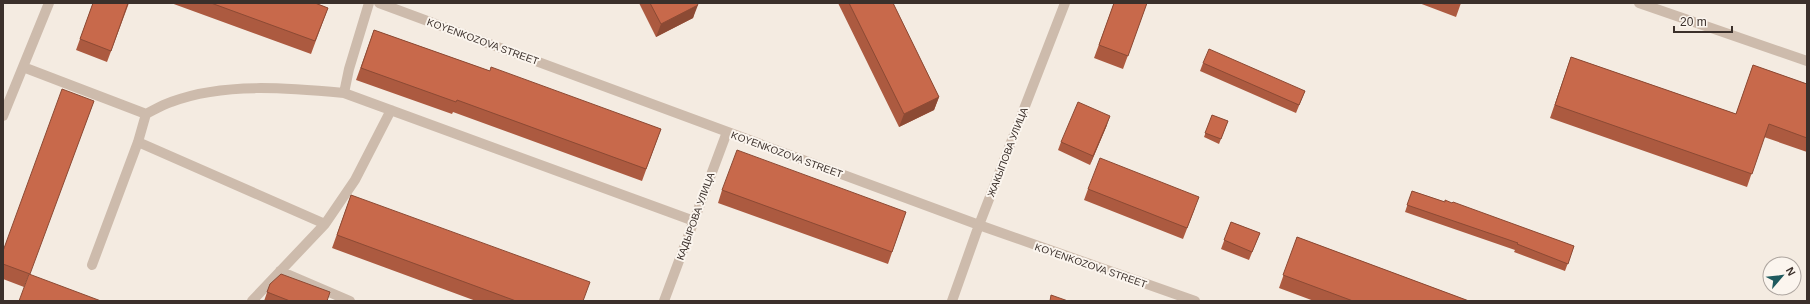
<svg xmlns="http://www.w3.org/2000/svg" width="1810" height="304" viewBox="0 0 1810 304" font-family="Arial,sans-serif">
	<rect width="100%" height="100%" fill="#f4ebe1"/>
	<g fill="none" stroke-linecap="round" stroke-linejoin="round">
		<path stroke="#cdbbac" stroke-width="10" d="M379,3l600,222 216,76
			M1639,3l168,58
			M23,67l123,47 -8,28 -46,123
			M344,93l5,-24 20,-66
			M146,114c8,-4 16,-9 25,-12 52,-20 118,-14 173,-9l350,128
			M3,116l46,-113
			M138,142l187,82
			M280,271l70,30
			M252,301l73,-77 30,-44 36,-70
			M664,301l63,-169
			M952,301l27,-76 86,-222"/>
	</g>
	<path fill="#ac5a40" d="M93,3h36l-22,59 -31,-12z
		M171,3h144l13,5 -17,46z
		M639,3h58l-4,15 -37,19z
		M838,3h55l46,94 -5,13 -35,17z
		M1114,3h33l-24,66 -29,-11z
		M1419,3h42l-5,14z
		M374,30l116,41 171,58 -19,52 -189,-69 -1,2 -96,-34z
		M1571,57l165,57 17,-49 54,19v68l-43,-15 -17,50 -197,-69z
		M1203,63l102,28 -9,22 -96,-42z
		M94,101l-70,186 -21,-8v-28z
		M1212,115l16,6 -9,23 -15,-7z
		M1107,125l-17,40 -32,-15 3,-8z
		M1088,189l107,19 -12,31 -99,-39z
		M722,190l184,22 -18,52 -170,-61z
		M1412,191l33,11 7,1 122,43 -9,25 -51,-19 1,-2 -110,-38z
		M351,195l232,106h-107l-144,-53z
		M1231,222l29,11 -11,27 -28,-11z
		M1297,237l172,64h-155l-35,-13z
		M270,284l57,17h-63z"/>
	<path fill="#8c4a34" d="M698,5l-5,13 -37,19 5,-13z
		M939,97l-5,13 -35,17 5,-13z
		M1110,116l-3,9 -17,40 3,-9z"/>
	<path fill="#c8694b" stroke="#8c4a34" d="M93,3h35l-17,48 -31,-12z
		M211,3h104l13,5 -13,33z
		M650,3h47l1,2 -37,19z
		M849,3h44l46,94 -35,17z
		M1114,3h33l-19,53 -29,-11z
		M374,30l116,41 1,-4 170,62 -15,40 -189,-69 -1,2 -95,-34z
		M1209,49l96,42 -6,14 -96,-42z
		M1571,57l165,57 17,-49 54,19v54l-38,-14 -17,50 -197,-69z
		M62,89l32,12 -64,173 -27,-10v-13z
		M1078,102l32,14 -17,40 -32,-14z
		M1212,115l16,6 -7,18 -16,-6z
		M737,150l169,62 -14,40 -170,-62z
		M1100,158l99,39 -12,31 -99,-39z
		M1412,191l33,11v-2l7,3 1,-1 121,44 -6,18 -51,-20 1,-1 -111,-38z
		M351,195l239,87 -7,19h-67l-179,-66z
		M1231,222l29,11 -8,19 -28,-12z
		M1297,237l172,64h-116l-70,-26z
		M29,274l72,27h-82z
		M281,274l49,18 -3,9h-37l-23,-9 3,-8z
		M1051,295l17,6h-18z"/>
	<g text-anchor="middle" stroke-width="4" stroke-linejoin="round" paint-order="stroke">
		<g font-size="10" fill="#3b302b" stroke="#fbf5ee">
			<text transform="translate(483 41) rotate(20)" y="4">KOYENKOZOVA STREET</text>
			<text transform="translate(1007 152) rotate(-69)" y="4">ЖАКЫПОВА УЛИЦА</text>
			<text transform="translate(787 154) rotate(20)" y="4">KOYENKOZOVA STREET</text>
			<text transform="translate(695 216) rotate(-70)" y="4">КАДЫРОВА УЛИЦА</text>
			<text transform="translate(1091 265) rotate(19)" y="4">KOYENKOZOVA STREET</text>
		</g>
	</g>
	<rect width="1810" height="304" fill="none" stroke="#3b302b" stroke-width="8"/>
	<g transform="translate(1782 276) rotate(62)"><circle r="19" fill="#fbf5ee" stroke="#aea6a0"/>
	<path d="M0-3L7 15L0 10L-7 15Z" fill="#1f5a5e"/>
	<text y="-6" font-size="11" font-weight="bold" text-anchor="middle" fill="#3b302b">N</text>
	</g>
	<path d="M1674 26v6h58v-6" fill="none" stroke="#3b302b" stroke-width="2"/>
	<text x="1680" y="26" font-size="12" fill="#3b302b" stroke="#fbf5ee" stroke-width="3" paint-order="stroke">20 m</text>
</svg>
